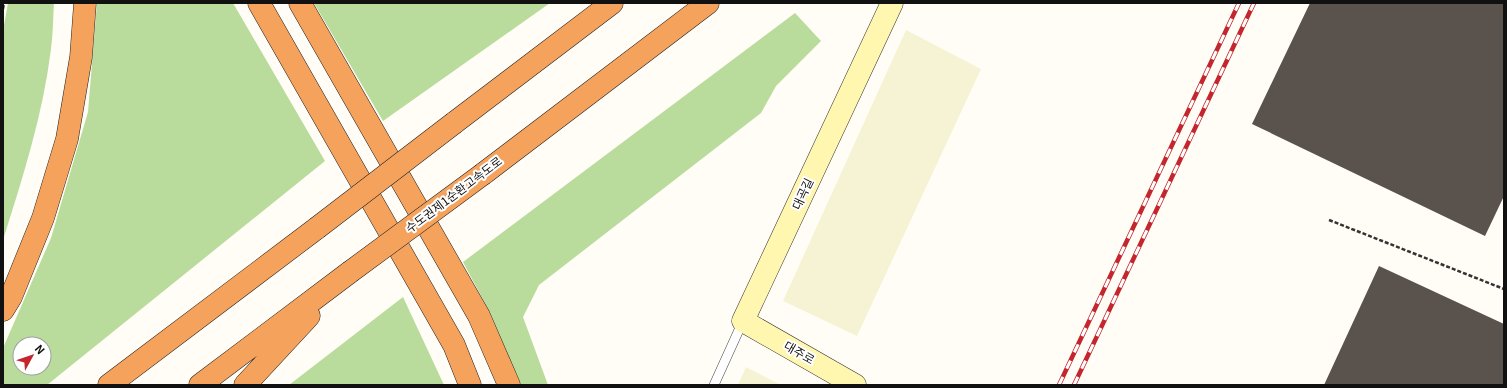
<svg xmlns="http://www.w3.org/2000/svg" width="1507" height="388" viewBox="0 0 1507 388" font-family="Georgia,'Noto Sans KR',serif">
	<rect width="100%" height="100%" fill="#fffdf5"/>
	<path fill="#f6f3d4" d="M906,30l75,39 -124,267 -74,-35z
		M746,367l35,18h-43z"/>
	<path fill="#b9dc9c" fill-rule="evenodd" d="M8,3h46c-1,15 -1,31 -3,46 -8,65 -28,128 -48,191v-209z
		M97,3h136l92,158 -278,224h-44v-37l48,-110 37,-126zM20,344h24v24h-24z
		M314,3h236l-167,118z
		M795,13l26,28 -45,45 -15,27 -222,172 -16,32 25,68h-27l-34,-78 -24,-45z
		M403,297l41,88h-155z"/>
	<path fill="#5a524d" d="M1310,3h194v193l-19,40 -233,-112z
		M1379,266l125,58v61h-180z"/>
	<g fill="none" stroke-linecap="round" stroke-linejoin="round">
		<defs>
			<path id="lane" d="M714,385l29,-64"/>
			<path id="secondary" d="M855,385l-112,-64 149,-318"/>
			<path id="highway" d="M259,3l195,342 16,40
				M300,3l179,313 30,69
				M454,123l158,-120
				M483,174l225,-171
				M3,310l8,-13 32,-79 24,-79 14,-82 4,-54
				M109,385l208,-157
				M200,385l150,-113
				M245,385l64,-69"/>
		</defs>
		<use href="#lane" stroke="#444" stroke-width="10"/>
		<use href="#secondary" stroke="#333" stroke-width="23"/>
		<use href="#highway" stroke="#222" stroke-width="23"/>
		<path stroke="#333" stroke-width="2.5" stroke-dasharray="4 2" stroke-linecap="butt" d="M3,9l1,-6
			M1329,220l175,69"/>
		<use href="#lane" stroke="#fff" stroke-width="9"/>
		<use href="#secondary" stroke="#fff6b0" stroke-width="22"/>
		<use href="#highway" stroke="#f5a25d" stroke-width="22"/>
		<defs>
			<path id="rail" d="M1059,385l180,-382
				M1074,385l180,-382"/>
		</defs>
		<use href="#rail" stroke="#c4262e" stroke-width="4.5"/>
		<use href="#rail" stroke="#fff" stroke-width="3" stroke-dasharray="9" stroke-linecap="butt"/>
		<defs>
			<path id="highway-bridge" d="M317,228l137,-105
				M350,272l133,-98"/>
		</defs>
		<use href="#highway-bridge" stroke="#222" stroke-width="23" stroke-linecap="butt"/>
		<use href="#highway-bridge" stroke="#f5a25d" stroke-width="22"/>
	</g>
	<g text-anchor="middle" stroke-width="4" stroke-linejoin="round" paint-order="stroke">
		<g font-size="12" fill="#111" stroke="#fff">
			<text transform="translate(803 194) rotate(-65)" y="4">대곡길</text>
			<text transform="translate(454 195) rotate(-37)" y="4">수도권제1순환고속도로</text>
			<text transform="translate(799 353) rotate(30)" y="4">대주로</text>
		</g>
	</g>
	<rect width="1507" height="388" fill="none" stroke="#111111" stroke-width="8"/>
	<g transform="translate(32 356) rotate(50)"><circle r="19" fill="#ffffff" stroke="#a0a0a0"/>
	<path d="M0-3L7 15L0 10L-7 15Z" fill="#c4262e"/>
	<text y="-6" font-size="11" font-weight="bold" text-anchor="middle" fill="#111111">N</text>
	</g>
</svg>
